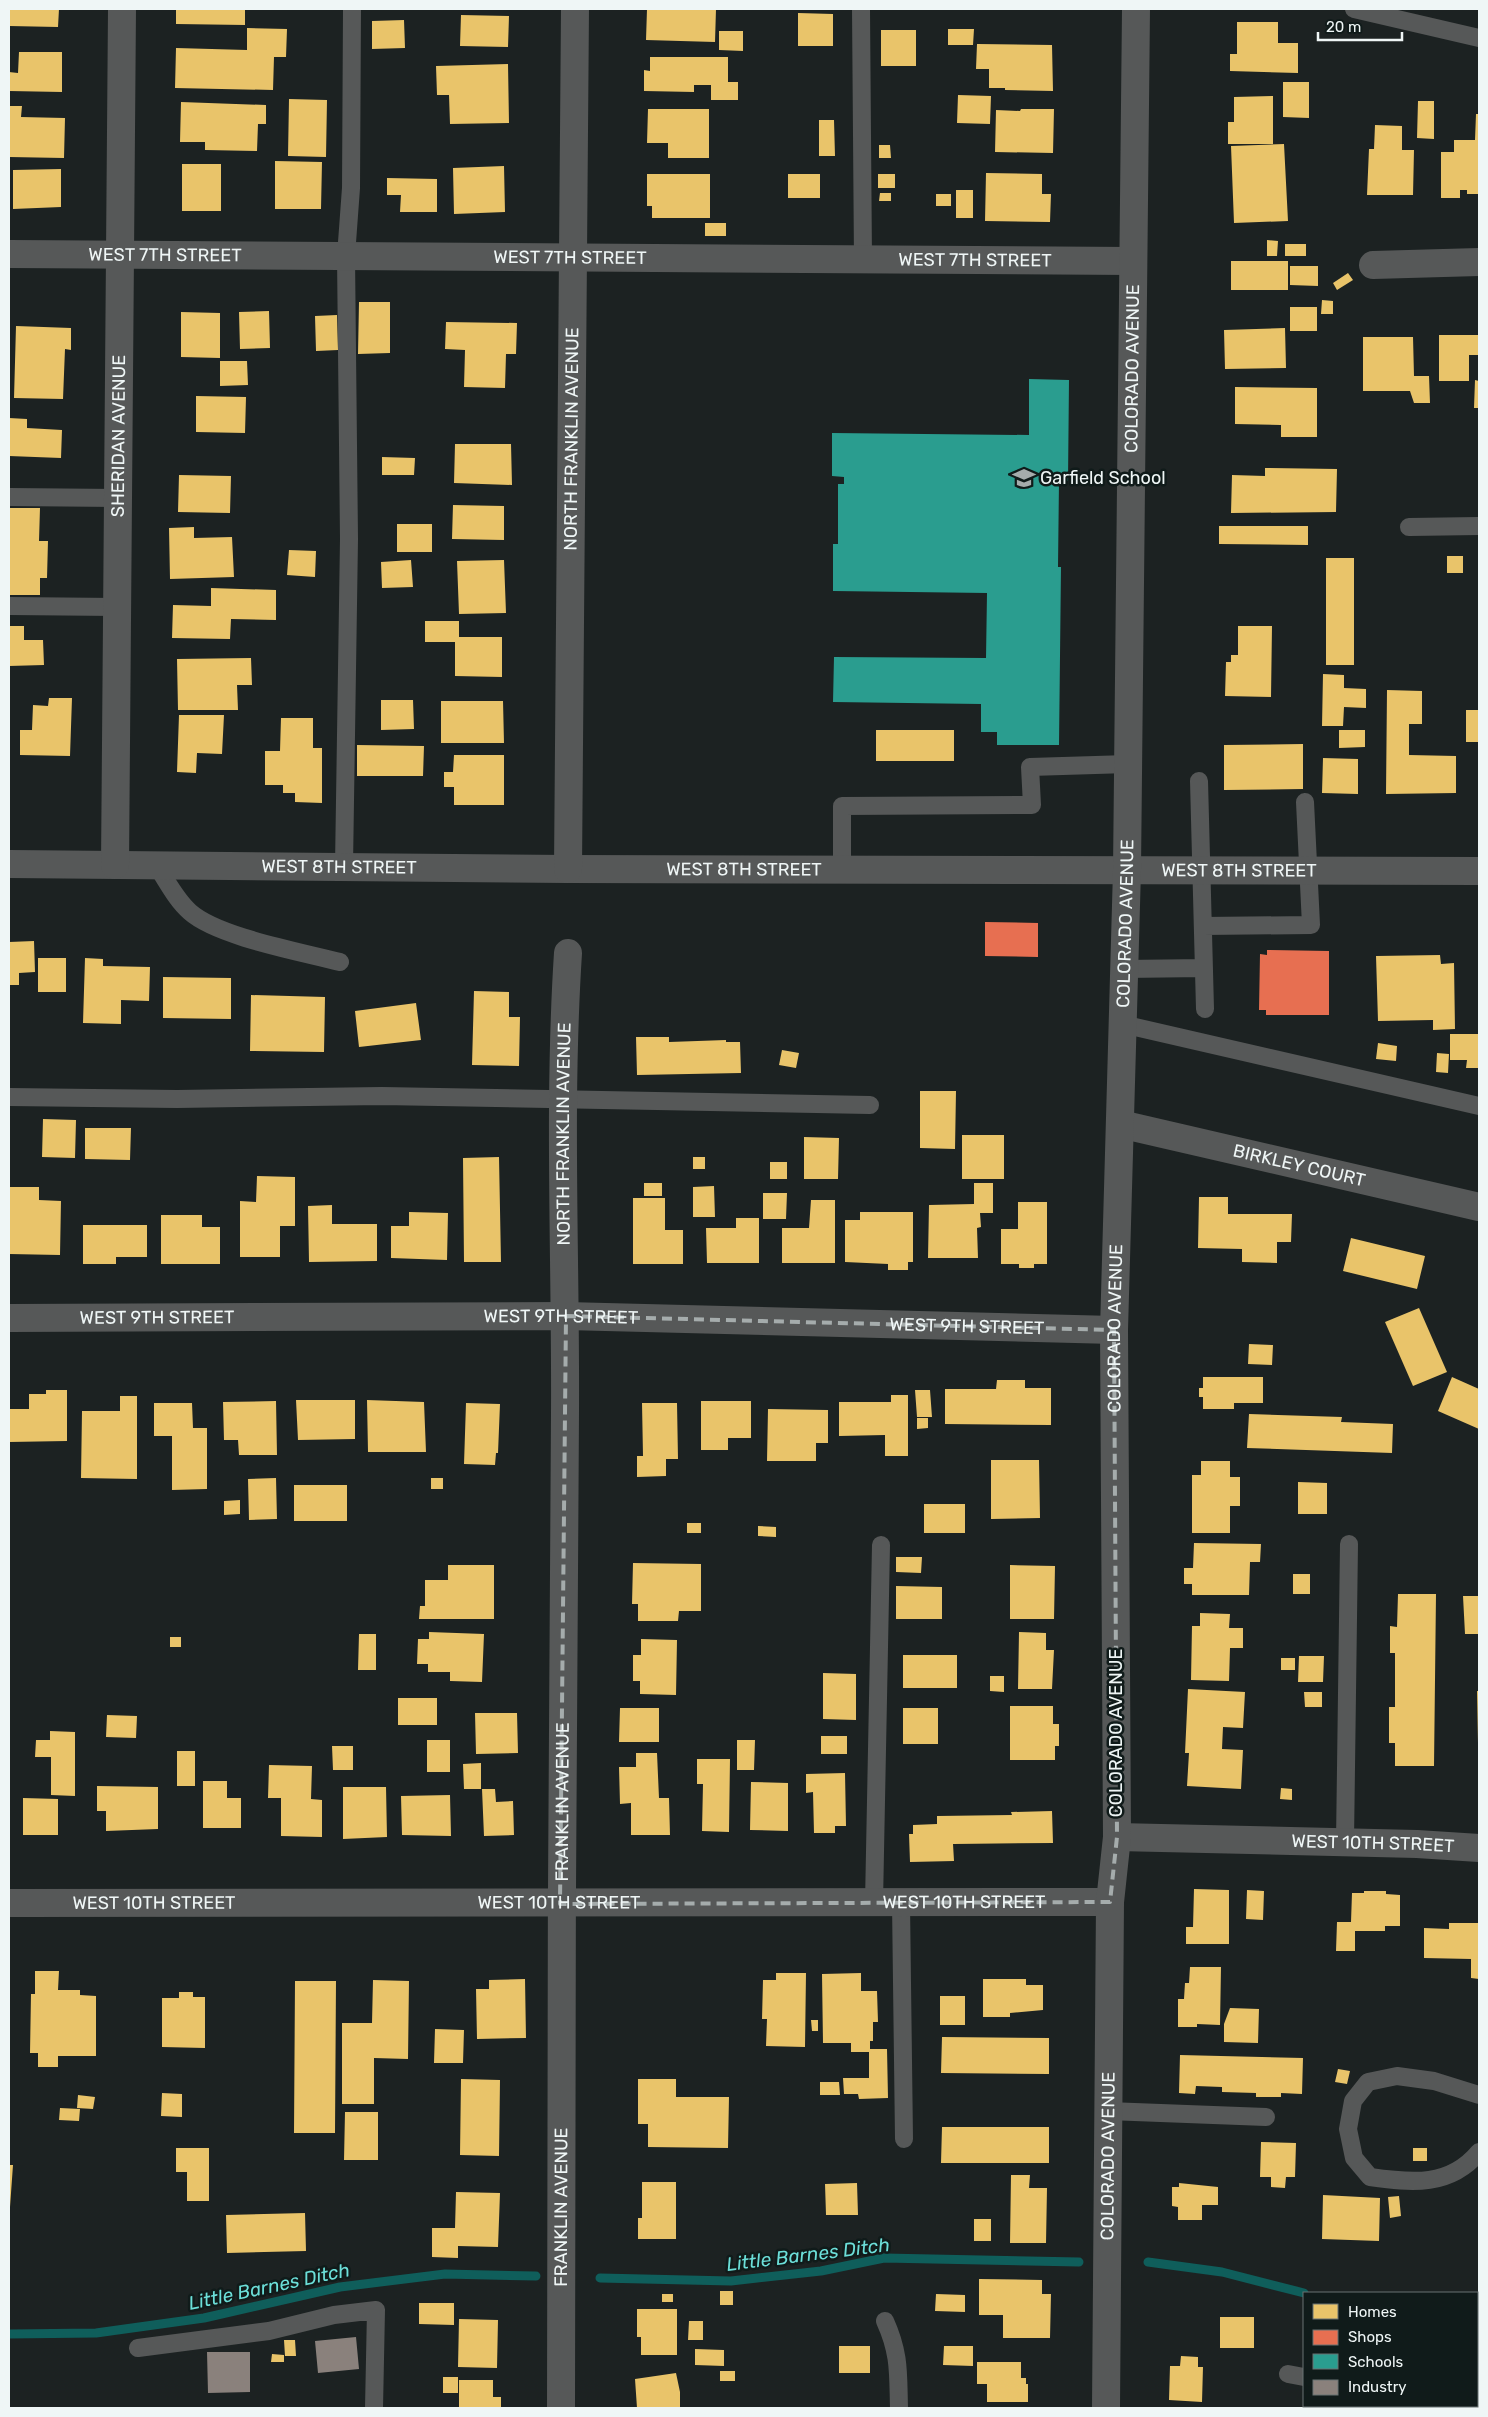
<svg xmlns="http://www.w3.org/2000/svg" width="1488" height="2417" viewBox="0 0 1488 2417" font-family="Rubik,sans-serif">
	<rect width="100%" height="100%" fill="#1c2222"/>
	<path fill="#e9c46a" d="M9,9h50l-1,18 -49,-1z
		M176,9h69v16l-69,-1z
		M647,9h69l-1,33 -69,-2z
		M798,13l35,1v32h-35z
		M461,15l48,1 -1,31 -48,-1z
		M404,20l1,28 -33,1v-28z
		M1237,22h41v21h20v30l-68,-2v-17h7z
		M247,28l40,1 -1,28h-12l-1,33 -98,-2 1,-40 71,2z
		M948,29h26l-1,16h-25z
		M881,30h35v36h-35z
		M719,31h24v20l-24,-1z
		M977,44l75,1 1,46 -48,-1v-2h-16v-19h-13z
		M19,52h43v40l-53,-1v-19l9,1z
		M650,57h78v25h10v18h-27v-15h-17v7l-50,-1v-21l6,1z
		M508,64l1,59 -59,1 -1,-29h-12l-1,-29z
		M1283,82h26v36l-26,-1z
		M958,95l33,1 -1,28 -33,-1z
		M1273,96v48h-45v-22h6v-25z
		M289,99l38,1 -1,57 -38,-1z
		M1418,101h16v38l-17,-1z
		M181,102l85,3v19h-8l-1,27 -52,-1v-8h-25z
		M9,106h13l-1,11 44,1 -1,40 -55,-1z
		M648,109h61v49h-41v-15h-21z
		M1021,109h33l-1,44 -58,-1 1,-42 24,1z
		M1476,114h3v80h-12v-4h-7v8h-19v-46h13v-12h21z
		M819,120h15l1,36h-16z
		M1375,125l27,1v24h12l-1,45h-46l2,-46h5z
		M1284,144l4,77 -54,2 -3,-77z
		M879,145h11l1,13h-12z
		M275,161l47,1 -1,47h-46z
		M182,164h39v47h-39z
		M504,166l1,46 -51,2 -1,-46z
		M61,169v38l-48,2v-39z
		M986,173l56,1v20h9l-1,28 -65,-1z
		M647,174h63v44h-58v-12h-5z
		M788,174h32v24h-32z
		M878,174h17v14h-17z
		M387,178l50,1v33h-37l1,-17h-14z
		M956,190h17v28h-17z
		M880,193h11v8h-12z
		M936,194h15v12h-15z
		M705,223h21v13h-21z
		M1267,240l11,1 -1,15h-10z
		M1285,244h21v12h-21z
		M1231,261h57v29h-57z
		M1290,266h28v20l-28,-1z
		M1348,273l5,7 -16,10 -4,-7z
		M1322,300l11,1v13h-12z
		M359,302h31v51l-32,1z
		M1290,307h27v24h-27z
		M269,311l1,37 -30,1 -1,-37z
		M181,312l39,1v45l-39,-1z
		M337,315l1,35 -22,1 -1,-35z
		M446,322l71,1 -1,31h-10l-1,34 -41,-1 1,-37 -20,-1z
		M16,326l55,2v22l-6,-1 -2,50 -49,-1z
		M1285,328l1,40 -61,1 -1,-39z
		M1439,335h39v20h-9v26h-30z
		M1363,337h50l1,39h15l1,27h-16l-4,-12h-47z
		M220,361h27l1,24 -28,1z
		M1475,380l4,1v27h-5z
		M1235,387l82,1v49h-36v-12l-46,-1z
		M196,396l50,1 -1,36 -49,-1z
		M9,418l18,1v9l35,2 -1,28 -52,-2z
		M455,444h56l1,41 -58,-2z
		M382,457l33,1 -1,17h-32z
		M1265,468l72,1 -1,43 -105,1 1,-38 33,1z
		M179,475l52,1 -1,37 -52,-1z
		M453,505l51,1v34l-52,-1z
		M9,508h31l-1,33h9l-1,37h-7v17h-31z
		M397,524h35v28h-35z
		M1219,526h89v19l-89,-1z
		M194,527v11l38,-1 2,40 -64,2 -1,-51z
		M289,550l27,1 -1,26 -28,-2z
		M1447,556h16v17h-16z
		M1326,558h28v107h-28z
		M411,560l2,27 -31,1 -1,-26z
		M504,560l2,53 -47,1 -2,-53z
		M211,588l65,2v30l-45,-1 -1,20 -58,-1 1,-33 38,1z
		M425,621h34v16h43v40l-47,-1v-34h-30z
		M9,626h15v14h19l1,25 -35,1z
		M1238,626h34l-1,71 -46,-1 1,-34h5v-7h7z
		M251,658l1,27h-15l1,25h-60l-1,-51z
		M1323,674l21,1v13l22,1v19l-22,-1 -1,19h-21z
		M1387,690l35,1v33h-13v31l47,1v37l-70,1z
		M49,698h23l-2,58 -50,-1v-25h12l1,-25 15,1z
		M381,700h32l1,29 -33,1z
		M441,701h62l1,42h-63z
		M1466,710h13v32h-13z
		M179,715h45l-2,39 -25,-1 -1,20 -19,-1z
		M281,718h32v30h9v55l-27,-1v-9h-12v-8h-18v-34h15z
		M876,730h78v31h-78z
		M1339,730h26v17l-26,1z
		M1303,744v45l-79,1v-45z
		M357,745l67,1 -1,30h-66z
		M454,755h50v50h-50v-18h-10v-15h9z
		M1323,758l35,1v35l-36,-1z
		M34,941l1,31 -16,1v12h-10v-43z
		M1440,955l1,9 13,-1 1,66 -22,1v-10l-55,1 -2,-65z
		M38,958h28v34h-28z
		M85,958l18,1v7l47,1 -1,34 -28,-1v24l-38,-1z
		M163,977l68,1v41l-68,-1z
		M474,991l35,1v25h11l-1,49 -47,-1z
		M251,995l74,2 -1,55 -74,-1z
		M416,1003l5,37 -62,7 -4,-36z
		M1450,1034h29v34h-13l1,-8h-17z
		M636,1037h33v5l57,-2v2h14l1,31 -104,2z
		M1378,1043l19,3 -1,15 -20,-2z
		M782,1050l17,3 -3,15 -17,-3z
		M1437,1053l12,1 -1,19 -12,-1z
		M920,1091h36l-1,58 -35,-1z
		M43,1119l33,1 -1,38 -33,-1z
		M85,1128h46l-1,32 -45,-1z
		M962,1135h42v44h-42z
		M804,1137l35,1 -1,41h-34z
		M499,1157l2,105h-37l-1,-104z
		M693,1157h12v12h-12z
		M770,1162h17v17h-17z
		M257,1176l38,1v49h-15v31h-40v-56l16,1z
		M644,1183h18v13h-18z
		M974,1183h19v30h-13l1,14 -4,1 1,30h-50l1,-53 45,-1z
		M714,1186l1,31h-22v-30z
		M9,1187h30v13l22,1 -1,54 -51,-1z
		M763,1193h24l-1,26h-23z
		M1199,1197h29v17h64l-1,28h-14v21l-35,-1v-13l-44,-1z
		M633,1198h32v32h18v34h-50z
		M811,1200h24v63h-53v-35h27z
		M1018,1202h29v62h-13v4h-15v-4h-18v-35h17z
		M332,1205v19h45v37l-68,1 -1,-56z
		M409,1212l39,1 -1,47 -56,-2v-32h18z
		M860,1212h53v50h-5v8h-20v-6l-43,-2v-42h15z
		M161,1215h41v12h18v37h-59z
		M736,1218h23v45h-52l-1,-35h30z
		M83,1225h64v32h-31v7h-33z
		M1351,1238l74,18 -8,33 -74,-18z
		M1419,1308l28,64 -34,14 -28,-64z
		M1249,1344l24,1 -1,20 -24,-1z
		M1203,1377h60v26h-29v6h-31v-12h-4v-9h4z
		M1452,1377l27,12v40l-41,-18z
		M997,1380h28v8h26v37l-106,-1v-35h51z
		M46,1390h21v51l-58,1v-33h20v-15h17z
		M915,1390h15l2,27h-15z
		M891,1395h17v61h-23v-21l-46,1v-34h52z
		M120,1396h17v83l-56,-1 1,-67h38z
		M296,1400h59v39l-57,1z
		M367,1400l57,2 2,50h-58z
		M276,1401l1,54h-38l-1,-15h-14l-1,-38z
		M701,1401h50v37h-23v12h-27z
		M154,1403h38l1,25h14v61l-35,1v-54h-18z
		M466,1403l34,1 -2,49h-2l-1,12 -31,-1z
		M642,1403h35l1,56h-12v17l-29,1v-21h6z
		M768,1409l60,1v33h-12v18h-49z
		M1249,1414l93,3 -1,5 52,2 -1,29 -145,-5z
		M917,1418h11v10l-11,1z
		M991,1460h48l1,58 -49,1z
		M1201,1461h29v16h10v29h-10v27h-38v-58h9z
		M276,1478l1,41 -28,1 -1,-41z
		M431,1478h12v11h-12z
		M1298,1482l29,1v31h-29z
		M294,1485h53v36h-53z
		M240,1500v14l-16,1v-14z
		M924,1504h41v29h-41z
		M687,1523h14v10h-14z
		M758,1526l18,1v10l-18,-1z
		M1194,1543l67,1 -1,18h-10l-1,33h-57v-11h-8v-16h9z
		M896,1557h26l-1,16 -25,-1z
		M633,1563l68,1v47h-22l-1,10h-40v-17h-6z
		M448,1565h46v54h-75l1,-13h5v-26h23z
		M1010,1565l45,1 -1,53h-44z
		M1293,1574h17v20h-17z
		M896,1586l46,1v32h-46z
		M1398,1594h38l-2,172h-39v-23h-6v-36h6v-54h-5v-27l7,1z
		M1463,1596h16v38h-14z
		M1200,1613l30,1 -1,14h14v20h-13l-1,33 -38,-1 1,-54h8z
		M429,1632l55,2 -2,48 -32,-1v-9h-22v-8h-11l1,-25h11z
		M1019,1632l27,1v17h8l-2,39h-34z
		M359,1634h17v36h-18z
		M170,1637h11v10h-11z
		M641,1639l36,1 -1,55 -36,-1v-13h-7v-26h8z
		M903,1655h54v33h-54z
		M1299,1656h25l-1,26h-25z
		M1281,1658h14v12h-14z
		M823,1673l33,1v46l-33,-1z
		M990,1676h14v16l-14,-1z
		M1188,1689l57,3 -2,36 -20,-1 -1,22 21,1 -2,39 -54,-3 2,-33h-4z
		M1477,1691h2v52h-1z
		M1304,1692h18v15h-17z
		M398,1698h39v27h-39z
		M1010,1706h43v18h6v22h-4v14h-45z
		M620,1708h39v34h-40z
		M903,1708h35v36h-35z
		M475,1713h42l1,40 -42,1z
		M107,1715l30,1 -1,22 -30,-1z
		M50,1731l25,1v64l-24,-1v-38h-16l1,-17h14z
		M821,1736h26v18h-26z
		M427,1740h23v32h-23z
		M737,1740h18l-1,30h-17z
		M332,1746h21v24h-20z
		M177,1751h18v35h-18z
		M636,1753h21l2,45h10l1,37h-39v-32l-11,1 -1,-37h17z
		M697,1759h33l-1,73 -27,-1 1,-47h-6z
		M481,1763v26h-17l-1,-25z
		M269,1765l43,1 -1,33 11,1v37l-41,-1v-38h-13z
		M845,1773l1,53h-11v7h-21l-1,-41 -7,1v-19z
		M203,1781h24v17h14v30h-38z
		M751,1782l37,1v48l-38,-1z
		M97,1786l61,1v42l-52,2v-20h-9z
		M343,1787h43l1,50 -44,2z
		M1281,1788l11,1v11l-12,-1z
		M482,1789h13l1,13 17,-1 1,34 -30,1z
		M450,1795l1,41 -49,-1 -1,-39z
		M23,1798l35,1v36h-35z
		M1052,1811l1,32 -100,1 1,17 -44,1 -1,-28h4v-9l24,-1v-8l75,-1 -1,-3z
		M1194,1889l35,1v54h-43v-17h7z
		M1247,1890l17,1 -1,29 -17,-1z
		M1364,1891h22v3l14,1v31h-15v5h-30v20h-19l1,-29h14l1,-29h12z
		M1449,1923h30v56l-8,-1v-19l-47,-1v-30l25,1z
		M1190,1967h31l-1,58 -23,-1v3h-19v-28h6l1,-16h4z
		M35,1971h24l-1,19h22v5l16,1v60h-38v11h-20v-14h-8l1,-59h4z
		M776,1973h30l-1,74 -39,-1 1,-27h-5l1,-39h13z
		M861,1973v18h16l1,31h-5v19h-3v8h17l1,49 -29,1 -1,-5h-14l-1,-16h26v-26h-18v-9h-28l-1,-69z
		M525,1979l1,59 -49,1 -1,-50h13v-9z
		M983,1979h43v6h17v25l-33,3v4h-27z
		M373,1980l36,1 -1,78 -34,-1v46h-32v-81h30z
		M295,1981h41l-1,152h-41z
		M179,1992h14v5h12v51l-43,-1v-49h17z
		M940,1996h25v29h-25z
		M1230,2008l29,1 -1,34 -34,-1v-18z
		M811,2020h7v11h-6z
		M435,2029l29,1 -1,33h-29z
		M942,2037l107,1v36l-108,-1z
		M1180,2055l123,3 -1,36 -21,-1v4h-25v-4l-34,-1v-5l-26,-1 -1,8 -16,-1z
		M1338,2069l12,2 -3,13 -12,-2z
		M461,2079l39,1 -1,76 -39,-1z
		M638,2079h38v18h53l-1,51 -80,-1v-23h-10z
		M820,2082h19l1,13h-20z
		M162,2093l20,1v23l-21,-1z
		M78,2095l17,2 -2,12 -16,-1z
		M60,2108l20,1 -1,12 -20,-1z
		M345,2112h33v48h-34z
		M942,2127h107v36h-108z
		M1261,2142l35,1 -1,34h-9l-1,11 -14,-1v-10h-11z
		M176,2148h33v53h-22v-29h-11z
		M1413,2148h14v13h-14z
		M9,2165h4l-3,42 -1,-1z
		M1011,2175h19l-1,13h18l-1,55h-36z
		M642,2182h34v57h-38v-21h4z
		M857,2183l1,32h-32l-1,-31z
		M1179,2183l39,4v18h-16v15h-24v-13l-6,-1v-19h7z
		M456,2192l44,1 -2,54 -40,-1v12l-26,-1v-29h23z
		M1323,2195l57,3 -1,43 -57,-2z
		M1399,2196l2,20 -11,2 -2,-21z
		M305,2213l1,38 -79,2 -1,-38z
		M974,2219h17v22h-17z
		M979,2279l63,1v14h9l-1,44h-47v-23h-24z
		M720,2291h13v14h-13z
		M662,2294h11v8h-11z
		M936,2294l29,1v17l-30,-1z
		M419,2303h35v22l-35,-1z
		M637,2309h40v46h-36v-18h-4z
		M1220,2317h34v31h-34z
		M459,2319l39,1 -1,48 -39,-1z
		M689,2321h14v19h-15z
		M284,2340h11l1,16h-11z
		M839,2346h31v27h-31z
		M944,2346h29v20l-30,-1z
		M695,2349l29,1v16l-29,-1z
		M272,2354l12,1v7h-13z
		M1181,2356l17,1v10h5l-1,35 -33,-2 1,-34h10z
		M977,2362h44v16h5v6h2v18h-41v-18h-10z
		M720,2371h15v10h-15z
		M676,2373l4,19v16h-43l-2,-29z
		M443,2377h15v16h-15z
		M459,2380h34v17h8v11h-42z"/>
	<path fill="#e76f51" d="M985,922l53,1v34l-53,-1z
		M1267,950l62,1v64h-63v-5h-7l1,-56 7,1z"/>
	<path fill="#2a9d8f" d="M1029,379l40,1 -1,101h-9l-1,86h3l-2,178h-62v-13h-16v-28l-148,-2 1,-45 152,1 1,-65 -154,-2v-47h5v-60h6v-7l-12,-1v-43l197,2z"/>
	<path fill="#8a817c" d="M356,2337l3,32 -41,4 -3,-32z
		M207,2352h43v40l-42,1z"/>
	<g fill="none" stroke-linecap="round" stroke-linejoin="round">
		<path stroke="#0f5e5b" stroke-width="9" d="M1148,2262l74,10 82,21
			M600,2278l131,3 90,-10 63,-13 195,4
			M9,2334l87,-1 108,-15 136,-31 105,-13 91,2
			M1396,2406l1,2"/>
		<path stroke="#565858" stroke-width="18" d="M861,9l2,251
			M1354,9l125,29
			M9,497l109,1
			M1409,527l70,-1
			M9,606l108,1
			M1199,781l6,228
			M156,865c11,16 20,35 34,47 28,25 112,40 150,50
			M344,866l5,-327 -3,-283 5,-68 1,-179
			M842,869v-63l190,-1 -2,-38 98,-3
			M1203,926l108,-1 -6,-123
			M1124,969l80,-1
			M1122,1024l357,82
			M9,1097l168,2 205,-3 488,9
			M1345,1842l4,-298
			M874,1903l7,-358
			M901,1903l3,236
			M1479,2095l-45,-14 -37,-5 -29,6 -15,19 -5,28 6,29 16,19c42,6 80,10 109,-25
			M1108,2111l158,6
			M885,2321c15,33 13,53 14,87
			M138,2348l131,-17 65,-16 42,-5 -2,98
			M1288,2374l16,3
			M1356,2406l2,2"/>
		<g stroke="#565858" stroke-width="28">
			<path id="s1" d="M9,254l1123,7"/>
			<path d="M1373,265l106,-3"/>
			<path id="s2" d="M9,864l559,5 911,2"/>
			<path id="s3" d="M115,865l7,-856"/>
			<path id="s4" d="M568,869l7,-860"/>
			<path id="s5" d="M1120,1124l359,83"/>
			<path id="s6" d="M9,1318l557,-2 548,14"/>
			<path id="s7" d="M1117,1837l300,7 62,4"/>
			<path id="s8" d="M9,1903l1101,-1"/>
			<path id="s9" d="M561,2408c0,-331 1,-663 4,-994 1,-154 -7,-307 3,-461"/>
			<path id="s10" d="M1106,2408l4,-506 7,-65 -3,-507 13,-460 9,-861"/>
		</g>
	</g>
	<path fill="none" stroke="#a5acac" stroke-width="4" stroke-dasharray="10 6" stroke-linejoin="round" d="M566,1316l548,14 3,507 -7,65 -550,2z"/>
	<defs>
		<symbol id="school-bare" viewBox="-9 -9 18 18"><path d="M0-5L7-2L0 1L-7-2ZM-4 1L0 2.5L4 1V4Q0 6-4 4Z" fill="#a5acac" stroke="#101b1a" stroke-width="2.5" paint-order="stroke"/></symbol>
	</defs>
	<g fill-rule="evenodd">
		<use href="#school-bare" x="1008" y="462" width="32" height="32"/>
	</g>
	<g text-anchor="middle" stroke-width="5" stroke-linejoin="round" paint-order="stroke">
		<g font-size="18" fill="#eff6f6" stroke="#101b1a">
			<text dy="6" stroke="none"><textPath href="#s1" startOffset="156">WEST 7TH STREET</textPath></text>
			<text dy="6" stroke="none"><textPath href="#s1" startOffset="561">WEST 7TH STREET</textPath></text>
			<text dy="6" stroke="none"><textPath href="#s1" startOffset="966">WEST 7TH STREET</textPath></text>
			<text dy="6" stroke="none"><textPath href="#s10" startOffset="2040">COLORADO AVENUE</textPath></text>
			<text dy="6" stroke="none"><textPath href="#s3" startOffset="429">SHERIDAN AVENUE</textPath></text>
			<text dy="6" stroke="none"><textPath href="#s4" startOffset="430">NORTH FRANKLIN AVENUE</textPath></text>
			<text dy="6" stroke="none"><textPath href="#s2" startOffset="330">WEST 8TH STREET</textPath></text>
			<text dy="6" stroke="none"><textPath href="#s2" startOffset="735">WEST 8TH STREET</textPath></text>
			<text dy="6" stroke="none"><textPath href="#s2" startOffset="1230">WEST 8TH STREET</textPath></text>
			<text dy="6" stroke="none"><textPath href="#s10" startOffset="1485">COLORADO AVENUE</textPath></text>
			<text dy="6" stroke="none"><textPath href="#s9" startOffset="1274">NORTH FRANKLIN AVENUE</textPath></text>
			<text dy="6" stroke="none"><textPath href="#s5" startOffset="184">BIRKLEY COURT</textPath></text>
			<text dy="6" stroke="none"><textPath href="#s6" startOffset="148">WEST 9TH STREET</textPath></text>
			<text dy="6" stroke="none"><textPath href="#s6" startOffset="552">WEST 9TH STREET</textPath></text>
			<text dy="6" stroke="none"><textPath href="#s6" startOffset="958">WEST 9TH STREET</textPath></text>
			<text dy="6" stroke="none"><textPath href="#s10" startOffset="1080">COLORADO AVENUE</textPath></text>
			<text transform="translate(1116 1733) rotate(-90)" y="6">COLORADO AVENUE</text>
			<text dy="6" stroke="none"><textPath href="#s9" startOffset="606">FRANKLIN AVENUE</textPath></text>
			<text dy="6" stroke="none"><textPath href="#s7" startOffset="256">WEST 10TH STREET</textPath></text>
			<text dy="6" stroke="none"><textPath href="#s8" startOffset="955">WEST 10TH STREET</textPath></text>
			<text dy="6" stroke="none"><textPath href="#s8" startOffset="145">WEST 10TH STREET</textPath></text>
			<text dy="6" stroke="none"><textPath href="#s8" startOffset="550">WEST 10TH STREET</textPath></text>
			<text dy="6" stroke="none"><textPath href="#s10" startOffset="252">COLORADO AVENUE</textPath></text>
			<text dy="6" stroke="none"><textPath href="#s9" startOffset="201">FRANKLIN AVENUE</textPath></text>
		</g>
		<g font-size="18" fill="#eff6f6" stroke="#101b1a" text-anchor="start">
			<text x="1040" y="484">Garfield School</text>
		</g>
		<g font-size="19" font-style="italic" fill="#6cdfd9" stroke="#101b1a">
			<text transform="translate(808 2254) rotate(-7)" y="7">Little Barnes Ditch</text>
			<text transform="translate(269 2286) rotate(-12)" y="7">Little Barnes Ditch</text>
		</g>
	</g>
	<rect width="1488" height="2417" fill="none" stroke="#eff6f6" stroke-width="20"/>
	<rect x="1303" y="2292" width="175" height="115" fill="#101b1a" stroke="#697372"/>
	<rect x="1313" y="2304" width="25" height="15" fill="#e9c46a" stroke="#697372"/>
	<text x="1348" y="2317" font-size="15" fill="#eff6f6">Homes</text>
	<rect x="1313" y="2330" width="25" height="15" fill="#e76f51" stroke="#697372"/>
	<text x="1348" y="2342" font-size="15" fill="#eff6f6">Shops</text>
	<rect x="1313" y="2354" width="25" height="15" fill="#2a9d8f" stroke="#697372"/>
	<text x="1348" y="2367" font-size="15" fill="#eff6f6">Schools</text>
	<rect x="1313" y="2380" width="25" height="15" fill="#8a817c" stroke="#697372"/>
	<text x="1348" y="2392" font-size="15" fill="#eff6f6">Industry</text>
	<path d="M1318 32v8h84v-8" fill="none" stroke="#eff6f6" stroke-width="2.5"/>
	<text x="1326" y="32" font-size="15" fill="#eff6f6" stroke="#101b1a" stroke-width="4" paint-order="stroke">20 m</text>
</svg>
